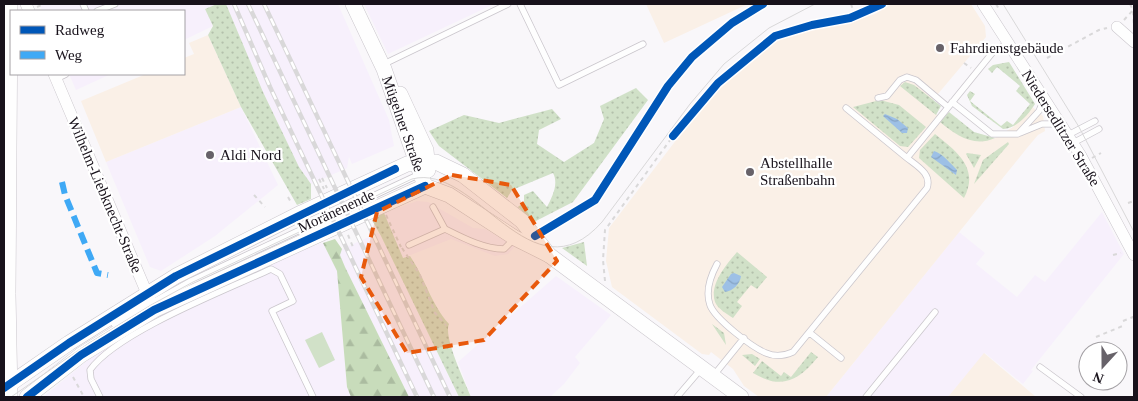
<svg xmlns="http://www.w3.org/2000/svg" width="1138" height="401" viewBox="0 0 1138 401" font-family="'Times New Roman',serif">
	<defs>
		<pattern id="grass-dots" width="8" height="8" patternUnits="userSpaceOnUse" patternTransform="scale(1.25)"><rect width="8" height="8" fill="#d1e1c8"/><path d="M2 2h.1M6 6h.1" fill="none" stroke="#b3c0ab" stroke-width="1.8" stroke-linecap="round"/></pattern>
		<pattern id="forest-firs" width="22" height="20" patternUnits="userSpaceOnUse" patternTransform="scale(1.25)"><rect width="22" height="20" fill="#c8dcbb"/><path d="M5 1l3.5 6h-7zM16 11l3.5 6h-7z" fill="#abbca0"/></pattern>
		<pattern id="water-waves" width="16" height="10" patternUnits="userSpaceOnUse" patternTransform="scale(1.25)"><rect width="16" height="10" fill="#9dc0e6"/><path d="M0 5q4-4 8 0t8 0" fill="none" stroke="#86a4c5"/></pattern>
	</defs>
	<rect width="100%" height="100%" fill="#f9f7fa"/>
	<path fill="#f7f0fc" d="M39,4h178l-12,5 8,17 -29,14v-29h-142z
		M226,4h112l51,116 5,26 -42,18 -3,-7 -2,11 -36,16 -12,-17 -36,-75z
		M364,4h130l-106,50z
		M69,74h42l-35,16z
		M241,107l37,78 -63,51 -54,35 -11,-4 -44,-105z
		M417,201l11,1 45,26 12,1 30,17 -7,8 -13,2 -44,-17 -48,19 -19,-45z
		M1102,212l22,42 -93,116 2,1 -10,13 -38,-31 -37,44h-122l133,-165 26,21 -9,11 41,33 18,-22 10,7z
		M378,233l3,3 78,161h-50l-70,-142 3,-6z
		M323,243l14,28 10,116 4,10h-308l50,-41 70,-42 144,-66z
		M556,276l55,39 -36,42 5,6 -16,21 -14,13h-79l-13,-35z"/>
	<path fill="#faf0e7" d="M646,4h102l-84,39z
		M892,4h79l14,22 1,11 -54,64 3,12 9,7 42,19 9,-1 18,-11 17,-22 13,11 2,15 -7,4 -11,13 -201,249h-67l-15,-11 -11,-17 -22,-17 -2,3 -7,-1 -90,-67 -6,-26 3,-33 100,-131 68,-58 39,-11 33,-5 26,-9z
		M208,35l33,72 -135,55 -25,-61 65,-27h38v-16l10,-4 -5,-11z
		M984,353l52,44h-88z"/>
	<path fill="url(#grass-dots)" d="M217,4h9l37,88 36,75 12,17v15l-14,6 -56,-98 -33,-72 5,-9 -8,-17z
		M1009,62l26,42c-7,11 -18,24 -32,25l-31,-23 -5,-11 3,-4 5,3 -5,7 31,25 6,-5 6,4 17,-21 -14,-13 4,-5 -23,-19 -5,6 -4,-4 5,-4z
		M905,82l9,3 27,21 -5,9 -36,-29z
		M636,88l12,12 -75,102 -39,20 -16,-15 6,-5v-7l9,-4 14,16c5,-10 12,-23 6,-34l-41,17 -5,8 -68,-52 -10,-15 35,-16 35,8 53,-14 9,10 -22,11 -2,14 27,18 30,-19 10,-24 -4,-13z
		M880,100l19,5 27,22 -18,20 -8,-1 -47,-39z
		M949,112l25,20 21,6c-21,10 -39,-3 -55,-16z
		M935,134c21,17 45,34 29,64l-45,-40 1,-8z
		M1008,142l1,2 -35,40 9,-24z
		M967,153l14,2 -7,13 -8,-14z
		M384,213l19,45 7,-2c15,22 21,48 39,68 -6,13 16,58 22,73h-12l-78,-161 -9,-16z
		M584,242l3,24 -25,-18z
		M737,252l30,25 -10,12 -6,-4 -14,17 5,4 -9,12c-6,-4 -15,-9 -18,-16 -6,-18 12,-38 22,-50z
		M712,324l12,9 2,12z
		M811,352l7,5c-20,24 -36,33 -65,16l9,-12 19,15 3,-4 7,5z
		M752,354l8,5 -5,7 -13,-11z"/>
	<path fill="url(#forest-firs)" d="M335,239l7,10 -2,6 5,12 64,130h-58l-4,-10 -10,-116 -14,-28z"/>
	<path fill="#d1e1c8" d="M322,332l13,28 -16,8 -14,-28z"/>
	<path fill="url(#water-waves)" d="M885,114l12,5 11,9 -1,5h-5l-19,-17z
		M934,151c8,2 17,13 23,19l-1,5 -25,-18z
		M734,273l7,3c-1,8 -8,15 -16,16l-3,-5 9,-13z"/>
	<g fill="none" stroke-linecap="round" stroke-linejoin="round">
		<defs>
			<path id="lane" d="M83,4l3,7
				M520,4l39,81 84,-41
				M97,11l18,-7
				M384,64l124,-60
				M56,79l10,-5
				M878,98l9,-2 13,-16 7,-3 9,3 32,27
				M952,102l40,32h26l21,-23 5,-11
				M846,108l61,50 86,-106 15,-9
				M1020,133l22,-9h17
				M1068,135l27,-14
				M1073,143l26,-14
				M433,207l12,22
				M409,245l36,-16c18,9 39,20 59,20l11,-11
				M717,264c-7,13 -12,27 -7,41 5,14 43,43 56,48 9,4 18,3 27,-1l134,-164c5,-14 -10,-22 -20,-30
				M114,324l77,-43 229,-107
				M810,333l31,25
				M1040,367l41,30
				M714,375l30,-37
				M100,397l-9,-18 -1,-9c27,-38 136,-80 181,-101l9,5 13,27 -21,10 41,86
				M677,397l24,-28
				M866,397l69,-85"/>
			<path id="street" d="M26,4l3,7
				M983,4l98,152 53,99
				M1117,27l17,15
				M54,74l100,236"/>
			<g id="secondary">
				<path id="s1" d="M353,4l31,65 41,117 24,9 66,43 34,17 192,142"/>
				<path d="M400,94l26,56 2,20"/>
				<path d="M4,388l65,-45 107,-67 125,-63 106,-49 29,-2 27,13 59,46 27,34"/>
				<path d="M10,397l-2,-103 2,-290"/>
				<path d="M27,397l54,-42 73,-45 271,-124"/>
			</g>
		</defs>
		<use href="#lane" stroke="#cac6cc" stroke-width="7"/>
		<use href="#street" stroke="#cac6cc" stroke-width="12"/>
		<use href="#secondary" stroke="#cac6cc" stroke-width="16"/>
		<path stroke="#d9d8d9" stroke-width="2" stroke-dasharray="4 4" stroke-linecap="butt" d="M851,4l4,12
			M996,4l3,5
			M1130,4l3,6 1,17
			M37,7l7,-3
			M1124,20l10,-11
			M1047,58l52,-28 8,-2
			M964,63l7,5
			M1092,158l9,-5
			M322,178l5,10
			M319,179l5,10
			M254,195l11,12
			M288,197l4,7
			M1128,203l6,-2
			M386,215l15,32
			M348,235l5,12
			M402,248l18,27 15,38 11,12
			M1113,255l8,-2
			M605,281l-2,-21 2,-30 68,-94
			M1123,321l10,-4 1,3
			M1096,337l29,-12
			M73,377l11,20"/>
		<use href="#lane" stroke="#fefefe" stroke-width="5.5"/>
		<use href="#street" stroke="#fefefe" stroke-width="11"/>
		<use href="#secondary" stroke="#fefefe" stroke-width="15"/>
		<path stroke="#d9d8d9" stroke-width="1" d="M1003,4l76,123 55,105
			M11,397l78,-54 62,-38 42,-23 219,-103c64,-17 119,123 190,43l88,-118 34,-40 45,-36 46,-24"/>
		<defs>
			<path id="rail" d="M234,4l36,83 147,310
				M248,4l186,393
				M264,4l186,393"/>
		</defs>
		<use href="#rail" stroke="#d9d8d9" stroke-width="4.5"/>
		<use href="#rail" stroke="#fff" stroke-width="2.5" stroke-dasharray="8" stroke-linecap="butt"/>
		<path stroke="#3fa9f5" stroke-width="6" stroke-dasharray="12 6" stroke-linecap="butt" d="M62,182l3,13 32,78 11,2"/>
		<defs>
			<path id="cycleway" d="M673,136l45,-53 57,-47 37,-11 38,-7 32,-14
				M535,236l60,-36 73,-114 24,-29 40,-34 31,-19
				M4,388l65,-45 107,-67 219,-107
				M27,397l54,-42 73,-45 271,-124"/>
		</defs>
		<use href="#cycleway" stroke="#fff" stroke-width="11"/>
		<use href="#cycleway" stroke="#0057b8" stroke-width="8"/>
	</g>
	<path fill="#e8590c" fill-opacity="0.2" stroke="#e8590c" stroke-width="4" stroke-dasharray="10 6" stroke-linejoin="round" d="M452,175l59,10 46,76 -73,79 -77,13 -46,-76 16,-65z"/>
	<g fill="#676269" stroke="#fff" stroke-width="2">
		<circle cx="940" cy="48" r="5"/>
		<circle cx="210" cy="155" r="5"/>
		<circle cx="750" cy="172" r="5"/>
	</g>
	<g text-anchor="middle" stroke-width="4.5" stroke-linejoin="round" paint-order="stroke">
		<g font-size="15" fill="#18121b" stroke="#fff" text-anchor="start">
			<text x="950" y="53">Fahrdienstgebäude</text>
			<text x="220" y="160">Aldi Nord</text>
			<text x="760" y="168">Abstellhalle<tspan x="760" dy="17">Straßenbahn</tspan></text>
		</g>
		<g font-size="15" fill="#18121b" stroke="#fff">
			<text dy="5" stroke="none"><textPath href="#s1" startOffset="130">Mügelner Straße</textPath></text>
			<text transform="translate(1061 128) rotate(58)" y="5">Niedersedlitzer Straße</text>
			<text transform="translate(105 195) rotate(67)" y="5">Wilhelm-Liebknecht-Straße</text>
			<text transform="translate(336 211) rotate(-25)" y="5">Moränenende</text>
		</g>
	</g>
	<rect width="1138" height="401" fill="none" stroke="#18121b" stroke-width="10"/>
	<rect x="10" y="10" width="175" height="65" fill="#ffffff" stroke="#a3a0a4"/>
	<rect x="20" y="26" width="25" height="8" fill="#0057b8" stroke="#a3a0a4"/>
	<text x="55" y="35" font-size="15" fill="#18121b">Radweg</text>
	<rect x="20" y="51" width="25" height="8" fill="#3fa9f5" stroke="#a3a0a4"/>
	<text x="55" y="60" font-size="15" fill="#18121b">Weg</text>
	<g transform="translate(1103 366) rotate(201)"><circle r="24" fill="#ffffff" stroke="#a3a0a4"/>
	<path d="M0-4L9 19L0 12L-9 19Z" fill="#676269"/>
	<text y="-8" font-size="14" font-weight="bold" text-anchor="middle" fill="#18121b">N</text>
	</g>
</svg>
